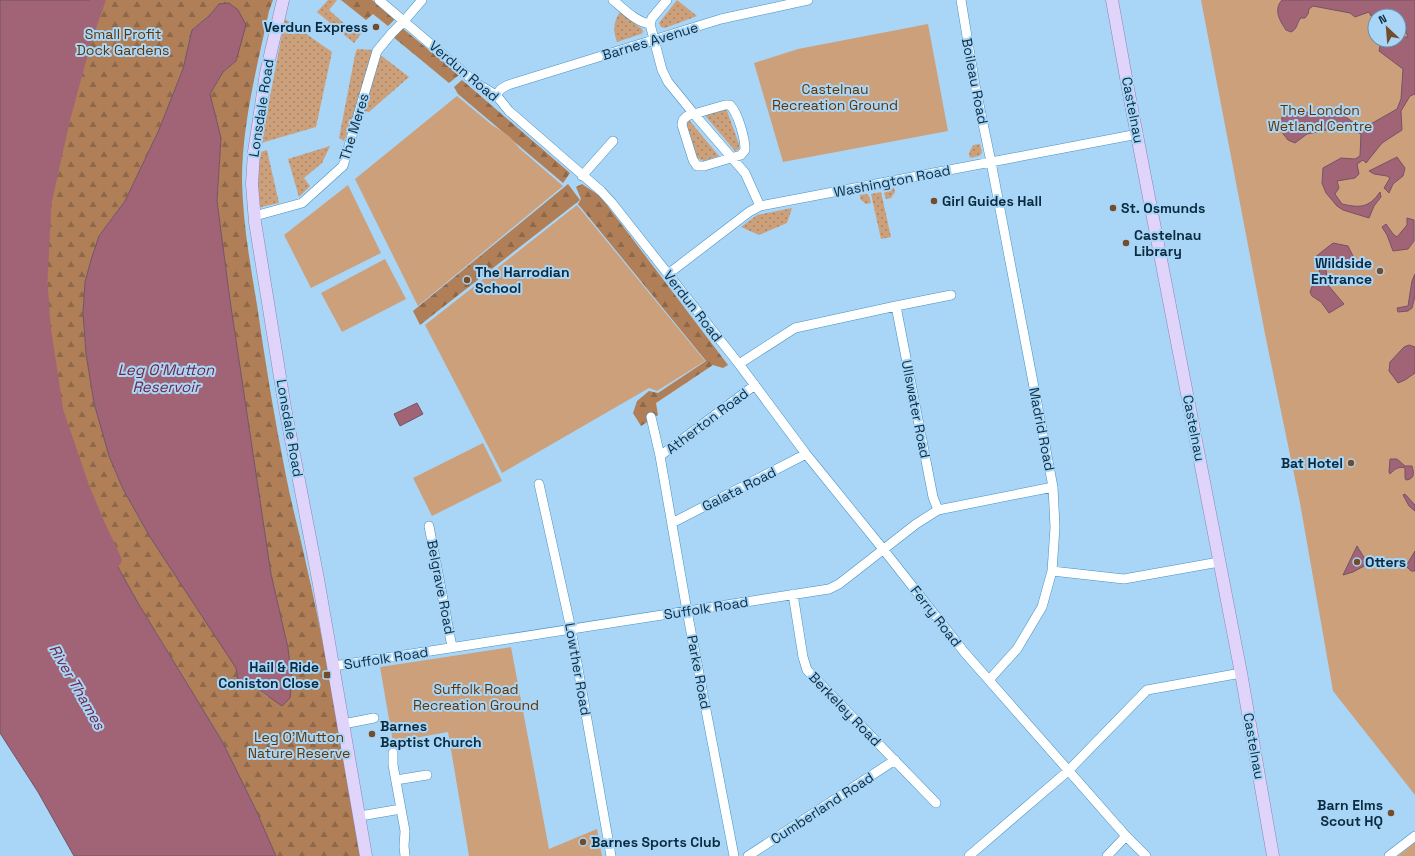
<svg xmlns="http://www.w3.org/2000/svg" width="1415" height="856" viewBox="0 0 1415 856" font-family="'Space Grotesk',sans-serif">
	<defs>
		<pattern id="grass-dots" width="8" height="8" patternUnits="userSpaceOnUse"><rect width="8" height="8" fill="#cda07c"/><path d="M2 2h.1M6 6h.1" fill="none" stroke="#a58367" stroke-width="1.8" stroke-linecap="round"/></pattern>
		<pattern id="forest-firs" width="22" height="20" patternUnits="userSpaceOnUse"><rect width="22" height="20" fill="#b07f57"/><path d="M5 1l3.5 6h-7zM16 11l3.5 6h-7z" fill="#8d684a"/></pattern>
	</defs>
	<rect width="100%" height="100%" fill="#a9d5f6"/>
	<path fill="url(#grass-dots)" d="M328,0h9l-8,10 19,17h3l10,7 -7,9 -37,-31z
		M677,0l20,16 -32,12 -4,-1 -2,-4z
		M620,12l22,17 1,3 -2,2 -24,8c-4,-11 -4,-20 3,-30z
		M285,19l47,33 -16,75 -55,16z
		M357,49l17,1 35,27 -40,35 -12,-3 -13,32 -5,-3 16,-83z
		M726,108l13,36v5l-4,2 -32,-38z
		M689,120l30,36 -16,5 -7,-4 -11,-32z
		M980,144l2,9 -3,3 -9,2 -1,-5 4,-8z
		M330,146l-8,17 -18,15 6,8 -11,11 -11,-38z
		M267,150l12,53 -18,4 -2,-2 -2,-8 1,-44z
		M894,188l1,4 -4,6 -5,1 -2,-6 3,-3z
		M881,192l10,45 -10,2 -10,-45z
		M867,194l2,2 2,7 -5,1 -6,-5v-4z
		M792,208l-5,15 -28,12 -18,-8 16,-12z"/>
	<path fill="url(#forest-firs)" fill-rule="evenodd" d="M98,0h175l-4,11c-12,56 -27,113 -27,170 1,42 8,83 15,124 8,56 17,111 28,166 6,32 15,64 22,97 22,95 36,192 53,288h-84l-21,-48 -33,-67 -84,-138 -24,-43 -16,-34 -16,-38 -26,-76 -13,-86 -3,-45 4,-78 19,-86 22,-80zM219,4l17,57 -13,11 -13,22 11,44 -4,63 13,99 41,274 17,74 4,33 -24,16 -20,-15 -10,-2 -1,-12 -87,-131 -27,-48 -14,-33 -15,-53 -8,-49 -3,-41 2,-31 6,-22 8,-24 26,-35 33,-69 25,-63 9,-39 17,-14z
		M341,0h31l23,19 -7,7 -15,-12 -7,6z
		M401,27l58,48 -10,8 -57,-47z
		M462,80l108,93 -7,10 -105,-89 -4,-7z
		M568,184l12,16 -160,125 -7,-14z
		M582,184l18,12 128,169 -5,3 -10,-3 -57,38 2,12 -17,11 -8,-13 4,-12 12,-10 9,2 48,-32 -128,-157 3,-5 -5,-12z"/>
	<path fill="#cda07c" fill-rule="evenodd" d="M1201,0h214v795l-82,-104 -33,-188 -34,-164zM1375,16h24v24h-24z
		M928,24l20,107 -165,31 -29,-99 44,-14z
		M457,96l35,29 14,9 6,5 7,9 44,38 -145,120 -63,-127z
		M348,185l33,68 -70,35 -27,-53z
		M577,205l128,156 -48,30 -8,-3 -147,85 -77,-148z
		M385,259l21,40 -64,33 -21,-39z
		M483,443l19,38 -70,35 -19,-38z
		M511,647l38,202 48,-20 5,27h-133l-21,-124 -55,10 -13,-75z
		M1415,842v14h-17z"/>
	<path fill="#a16476" stroke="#745366" d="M0,0h98l-13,37 -22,80 -19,86 -4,78 3,45 13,86 26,76 16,38 16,34 24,43 84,138 33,67 21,48h-202l-36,-64 -38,-59z
		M1282,0h133v94l-5,2 -9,15 1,19 -20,13 -16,20 -3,-3 -6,4 2,10 -4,4 -18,3 2,7 -4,6 7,10c18,4 27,4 38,-12l1,5 -7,9 -5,12 -26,-8 -6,-4 -11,-13 -4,-10 1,-15 18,-10 14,1 5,-3 1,-22 -8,-4 -21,-1 -25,5 -12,9 -7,-3 -7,-9 1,-14 20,-5 40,2 20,15 35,-20 4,-10 2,-30 -24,-18 2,-11h18v-3h9l-2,-5v-8l-7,-4v-4h-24v2l-4,-2 -2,-4 -14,5 -5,-4 -37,-7 -4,3 -1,5 -3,4h-4c-5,5 -3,11 -10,14l-5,-2c-6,-9 -13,-20 -4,-30z
		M229,3l9,7 8,15 -10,36 -13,11 -13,22 11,44 -4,63 13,99 41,274 17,74 4,33 -2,17 -8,8 -34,-24 -10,-2 -2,-12 -86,-131 -27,-48 -14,-33 -15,-53 -8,-49 -3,-41 2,-31 6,-22 8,-24 26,-35 33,-69 25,-63 9,-39 17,-14 10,-12z
		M1397,157l8,11 -2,8 -10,8 -4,9 -5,-5 6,-10 -3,-2 -13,-2 -5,-3z
		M1407,218l7,2v21l-6,8 -15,2 -6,-16 -5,-8 4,-3 7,10 4,3 10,-12z
		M1333,243l15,3 8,16 -23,-2 -7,8 1,16 17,20 -15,9 -8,-11 -9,-6 -2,-4 3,-8 5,-3 2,-15 -5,-2 -1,-6z
		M1415,274v22l-3,12 -4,3 -10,1 -1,-4 11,-2 4,-25z
		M1409,345l6,2v26l-10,7 -7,3 -9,-12 1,-9 14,-15z
		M417,403l6,11 -23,12 -6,-12z
		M1390,459h7l8,7h7c2,7 3,13 -6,14l-1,-2v-10c-6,-2 -10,1 -15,6l-1,-2z
		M1405,494l10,11v6l-6,-5 -6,-11z
		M1357,546l11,18 -15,8 -10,3z
		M1415,551v20h-4l-5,-5z"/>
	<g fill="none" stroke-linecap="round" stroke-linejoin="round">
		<path stroke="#a16476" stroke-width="15" d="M98,0l-13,37 -22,80 -19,86 -4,78 3,45 13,86 26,76 16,38 16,34 -7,7"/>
		<defs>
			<path id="minor" d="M379,0l97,83 20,12 13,16 92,80 11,12 127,161 67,90 77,95 82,104 161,183 20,20
				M613,0c11,9 23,22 37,24
				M667,0l-15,18 -2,6 12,46 6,12 26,32 51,59 15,33
				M961,0l14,85 16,77 62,325 2,40 -3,44 -10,36 -25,42 -28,31
				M496,95l5,-6 7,-4 213,-66 87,-19
				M725,105h5c8,8 15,33 15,45l-4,5 -37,11h-7l-4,-6 -11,-35 1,-5 4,-4z
				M582,176l31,-35
				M255,216l47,-13 41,-37 34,-115 15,-18 12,-12 18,-21
				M668,274l68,-52 13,-10 11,-6 378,-72
				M896,306l55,-11
				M739,364l56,-36 101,-22 37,191 5,13
				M651,417l9,39 27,155 47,245
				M660,456l95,-71
				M539,484l32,145 40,227
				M672,523l134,-69
				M429,526l23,121
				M1052,571l72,8 95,-17
				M793,594l10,63 4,13 129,133
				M334,666l495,-77 10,-5 77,-60 22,-14 115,-23
				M343,724l31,-6
				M393,753v12l8,44
				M396,780l31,-5
				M360,816l41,-7 4,22 -1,15 1,10
				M748,856l147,-96
				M969,856l99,-85 79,-81 94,-17
				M1107,856l19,-20
				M1389,856l26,-20"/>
			<path id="major" d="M283,0l-17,73 -12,79 -2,32 3,38 30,186 33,171 48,277
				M1112,0l17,94 112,579 32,183"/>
		</defs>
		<use href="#minor" stroke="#4392c5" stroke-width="10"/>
		<use href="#major" stroke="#8986b7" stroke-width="13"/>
		<use href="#minor" stroke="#fff" stroke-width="9"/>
		<use href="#major" stroke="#e1d4fa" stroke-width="12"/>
	</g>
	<g fill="#734c2a" stroke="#a9d5f6" stroke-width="1.5">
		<circle cx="376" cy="27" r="4"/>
		<circle cx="934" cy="201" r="4"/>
		<circle cx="1113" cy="208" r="4"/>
		<circle cx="1126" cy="243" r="4"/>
		<circle cx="1380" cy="271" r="4"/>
		<circle cx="467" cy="280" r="4"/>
		<circle cx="1351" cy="463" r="4"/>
		<circle cx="1357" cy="562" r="4"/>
		<rect x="323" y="671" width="8" height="8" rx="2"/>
		<circle cx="372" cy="734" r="4"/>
		<circle cx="1391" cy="813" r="4"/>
		<circle cx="583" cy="842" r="4"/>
	</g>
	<g text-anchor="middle" stroke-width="4" stroke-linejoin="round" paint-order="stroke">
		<g font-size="14" font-weight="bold" fill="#0a2c41" stroke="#a9d5f6" text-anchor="start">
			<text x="368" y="32" text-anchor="end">Verdun Express</text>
			<text x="942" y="206">Girl Guides Hall</text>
			<text x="1121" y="213">St. Osmunds</text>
			<text x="1134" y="240">Castelnau<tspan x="1134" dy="16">Library</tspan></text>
			<text x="1372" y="268" text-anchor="end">Wildside<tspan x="1372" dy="16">Entrance</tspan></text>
			<text x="475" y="277">The Harrodian<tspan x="475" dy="16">School</tspan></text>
			<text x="1343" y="468" text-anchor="end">Bat Hotel</text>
			<text x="1365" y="567">Otters</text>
			<text x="319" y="672" text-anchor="end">Hail &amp; Ride<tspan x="319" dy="16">Coniston Close</tspan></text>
			<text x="380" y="731">Barnes<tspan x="380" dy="16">Baptist Church</tspan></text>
			<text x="1383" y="810" text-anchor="end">Barn Elms<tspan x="1383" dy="16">Scout HQ</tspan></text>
			<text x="591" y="847">Barnes Sports Club</text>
		</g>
		<g font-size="14" fill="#633400" stroke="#a9d5f6">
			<text x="123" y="39">Small Profit<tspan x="123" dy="16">Dock Gardens</tspan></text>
			<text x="835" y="94">Castelnau<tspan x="835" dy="16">Recreation Ground</tspan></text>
			<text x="1320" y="115">The London<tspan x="1320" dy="16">Wetland Centre</tspan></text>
			<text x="476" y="694">Suffolk Road<tspan x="476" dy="16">Recreation Ground</tspan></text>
			<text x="299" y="742">Leg O'Mutton<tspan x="299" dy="16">Nature Reserve</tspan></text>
		</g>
		<g font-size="14" fill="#0a2c41" stroke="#a9d5f6">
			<text transform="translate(650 41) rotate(-17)" y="5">Barnes Avenue</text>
			<text transform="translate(464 71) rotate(40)" y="5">Verdun Road</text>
			<text transform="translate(975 81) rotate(79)" y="5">Boileau Road</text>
			<text transform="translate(261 108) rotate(-81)" y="5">Lonsdale Road</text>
			<text transform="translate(1133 110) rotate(79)" y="5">Castelnau</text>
			<text transform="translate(354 127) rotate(-73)" y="5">The Meres</text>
			<text transform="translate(892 181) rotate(-11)" y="5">Washington Road</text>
			<text transform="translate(693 306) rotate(52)" y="5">Verdun Road</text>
			<text transform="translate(916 409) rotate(79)" y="5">Ullswater Road</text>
			<text transform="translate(707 421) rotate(-37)" y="5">Atherton Road</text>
			<text transform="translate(290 428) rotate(80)" y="5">Lonsdale Road</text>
			<text transform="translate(1194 428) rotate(79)" y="5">Castelnau</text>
			<text transform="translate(1042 429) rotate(79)" y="5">Madrid Road</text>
			<text transform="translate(739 489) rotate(-27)" y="5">Galata Road</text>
			<text transform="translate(441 587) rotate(79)" y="5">Belgrave Road</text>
			<text transform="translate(706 608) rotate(-9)" y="5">Suffolk Road</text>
			<text transform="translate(936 616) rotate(52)" y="5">Ferry Road</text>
			<text transform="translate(386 658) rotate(-9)" y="5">Suffolk Road</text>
			<text transform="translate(578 669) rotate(80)" y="5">Lowther Road</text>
			<text transform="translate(699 672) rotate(79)" y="5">Parke Road</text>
			<text transform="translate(845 709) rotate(46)" y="5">Berkeley Road</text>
			<text transform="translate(1254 746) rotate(80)" y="5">Castelnau</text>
			<text transform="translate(822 808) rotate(-33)" y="5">Cumberland Road</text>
		</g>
		<g font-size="15" font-style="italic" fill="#732542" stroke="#a9d5f6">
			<text x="166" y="375">Leg O'Mutton<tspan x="166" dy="17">Reservoir</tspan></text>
			<text transform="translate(77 687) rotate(60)" y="5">River Thames</text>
		</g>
	</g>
	<g transform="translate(1387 28) rotate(334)"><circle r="19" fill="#a9d5f6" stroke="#6991ae"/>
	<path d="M0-3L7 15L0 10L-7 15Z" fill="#734c2a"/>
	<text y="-6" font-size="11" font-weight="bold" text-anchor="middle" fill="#0a2c41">N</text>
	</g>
</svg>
